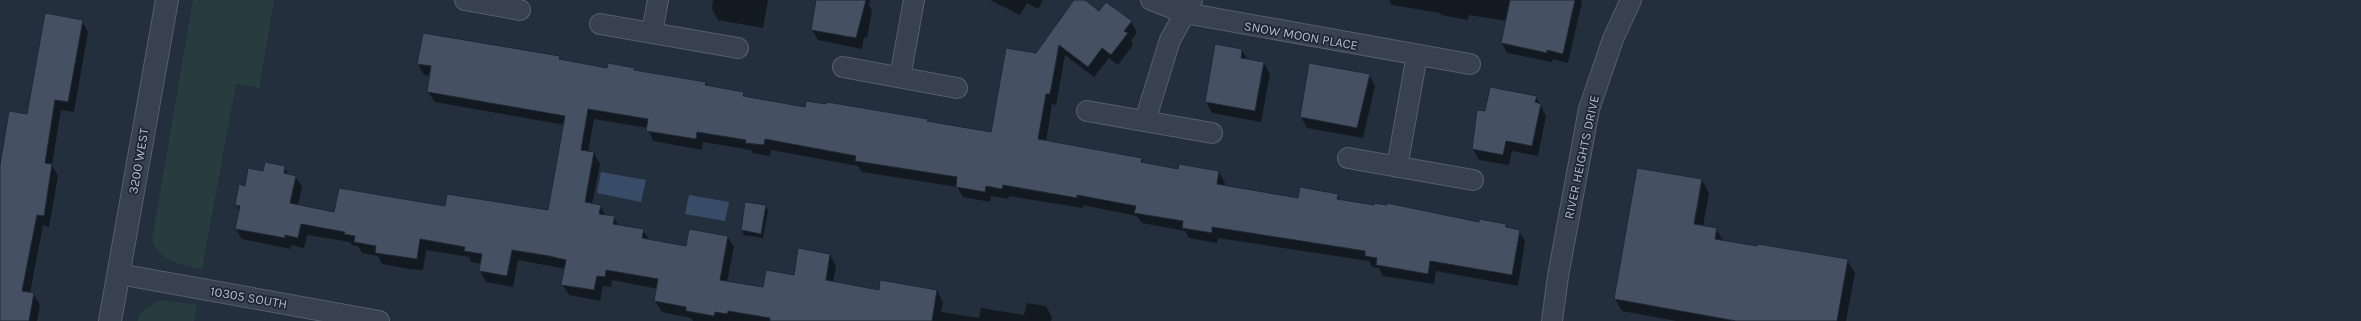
<svg xmlns="http://www.w3.org/2000/svg" width="2361" height="321" viewBox="0 0 2361 321" font-family="Karla,sans-serif">
	<rect width="100%" height="100%" fill="#242f3e"/>
	<path fill="#263c3f" d="M193,0h81l-15,88 -23,-4 -34,185c-22,-5 -42,-6 -50,-30z
		M159,300l38,5 -3,16h-57l4,-9z"/>
	<path fill="#394c67" d="M601,172l45,8 -5,22 -44,-9z
		M689,195l40,7 -4,19 -40,-7z"/>
	<path fill="#0007" d="M713,0h55l-5,28 -45,-8 -6,-11z
		M817,0h53l-1,5 3,5 -5,28 -3,-1 -2,12 -44,-9 -6,-10z
		M990,0h53l-5,9 -11,-6 -7,12z
		M1075,0h8l16,12 32,10 6,10 -6,9 2,4 -15,20 -9,-7 -15,19 -29,-22 -9,50 -4,-1 -6,38 95,17 3,4 35,7 40,2 6,11 -1,3 75,13 38,-5 3,6 139,23 27,2 2,3 11,3 6,10 -7,45 -82,-15 -2,13 -51,-8 -4,-8 -7,-1 -3,-6 -151,-23 -1,5 -28,-5 -4,-7 -43,-8 -5,-7 -54,-11v3l-74,-12 -1,3 -17,-3 -1,6 -27,-5 -6,-10 -95,-15 -4,-6 -87,-16 -1,6 -18,-3 -1,-3 -48,-8 -1,8 -49,-9 -5,-13 -54,-9 -6,33 6,1 6,11 -8,40 8,2 6,10 8,1 5,9 24,4 6,10 37,7 42,-10 6,10 -7,35 37,7 30,-13 36,-21 6,11 -3,17 47,8 1,-10 56,10 6,11 -2,10 38,6 2,-10 43,7 3,-12 19,3 6,11 -1,4h-358l-2,-3 -29,-6 -7,-11 3,-12 -46,-9 -1,7 -8,-1 -3,15 -31,-6 -7,-11 3,-15 -9,-2 -38,-7 -5,27 -27,-5 -6,-11 1,-7 -10,-2 -2,-5 -43,-7 -3,20 -14,-1 -27,-5 -4,-8 -16,-3 -4,-7 -6,-1 -2,-3 -43,-7 -3,13 -13,-3v4l-49,-10 -6,-10 4,-18 -4,-6 9,-18 19,-15 20,-5 5,8 6,1 7,11 -4,19 37,7 111,-6 103,5 16,-87 -130,-23 -7,-10 3,-16 -7,-1 -6,-11 5,-30 136,23 2,3 47,9h26l2,3 69,11 1,3 37,7 3,4 59,11 122,12 2,2 63,12 45,-80z
		M1389,0h191l2,2 -14,61 -15,-4 -1,3 -45,-9 -5,-10 5,-22 -38,-6 -1,5 -27,-5 -1,-2 -48,-8z
		M82,21l6,11 -14,80 -13,-2 -9,55 6,11 -9,51 -6,-2 -13,68 3,1 7,11 -3,16h-37v-160z
		M1242,50l6,11 16,2 6,11 -9,48 -49,-9 -6,-11z
		M1369,75l6,11 -12,52 -56,-10 -6,-11z
		M1536,97l10,19 -8,40 -26,-5 -3,14 -30,-5 -6,-11 13,-37z
		M1702,180l7,13 -6,33 13,3 8,13 123,18 8,13 -9,48h-170l-54,-10 -7,-12z
		M746,203l19,3 3,4 -5,28 -19,-3 -2,-5z"/>
	<path fill="#455162" stroke="#1f2835" d="M816,0h50l-10,38 -45,-8z
		M1074,0h11l14,11 7,-9 26,19 -8,10 4,2 -17,22 -9,-7 -14,19 -29,-22 -9,49h-4l-8,45 104,19 -1,4 37,7 1,-5 40,7 -2,13 81,14 2,-11 38,7 -1,5 37,6v-2l13,2v-2l92,19v-3l27,5v3l14,3 -8,45 -82,-14 -2,13 -52,-9 1,-7 -12,-2v-5l-153,-24v6l-30,-5 1,-7 -49,-8 2,-7 -59,-11v3l-74,-13 -1,4 -16,-3 -1,6 -29,-5 1,-10 -102,-16 1,-5 -91,-17 -1,6 -19,-2 1,-3 -49,-8 -1,7 -50,-8 2,-12 -60,-10 -7,41 13,2 -9,50 16,3 -2,9 16,2 -2,8 31,5 -2,9 44,8 3,-17 39,7 -8,44 43,7 3,-17 28,5 4,-27 32,6 -4,26 53,10 1,-10 57,10 -5,31h-162v-3l-42,-7 -1,3 -12,-2 -1,4 -28,-5v-4l-32,-6 4,-22 -52,-9 -1,7 -8,-1 -3,14 -33,-5 5,-25 -17,-4 -37,-6 -5,26 -28,-5 3,-17 -18,-3 1,-4 -45,-8 -3,20 -42,-6 1,-7 -22,-4 1,-6 -11,-2 1,-2 -44,-8 -3,14 -13,-3v3l-50,-9 5,-23 -5,-1 4,-21 6,2 3,-18 15,3 2,-9 20,4 -1,7 12,3 -6,27 44,9 5,-24 106,18 2,-12 101,16 17,-94 -138,-24 4,-26 -14,-2 6,-31 137,23 -1,3 48,9 1,-5 27,5 -1,2 72,12 -1,3 39,7 -1,4 62,11 1,-6 20,3 1,-2 101,17 -1,2 64,11 15,-84 30,5z
		M1510,0h65l-12,54 -16,-4v3l-46,-10z
		M45,13l38,7 -15,82 -13,-2 -10,63 7,1 -8,52 -7,-1 -15,76 12,2 -5,28h-29v-156l9,-54 18,3z
		M1215,44l27,5 -1,9 23,4 -9,49 -50,-9z
		M1309,63l61,11 -13,54 -57,-11z
		M1490,87l47,9 -2,6 6,2 -9,42 -26,-5 -3,14 -31,-6 5,-39 8,1z
		M1637,168l65,11 -8,45 23,4 -2,11 42,7 1,-2 90,15 -11,62h-101l-122,-22z
		M745,202l21,3 -5,29 -20,-4z"/>
	<g fill="none" stroke-linecap="round" stroke-linejoin="round">
		<defs>
			<path id="minor" d="M465,0l55,10
				M1151,0l34,13 285,51
				M600,24l138,24
				M652,33l6,-33
				M843,67l114,21
				M900,77l14,-77
				M1087,111l125,22
				M1145,121l25,-81 22,-40
				M1348,158l125,22
				M1397,167l20,-112
				M119,274l260,47
				M1552,321l6,-45 31,-167 24,-70 18,-39"/>
			<path id="tertiary" d="M110,321l57,-321"/>
		</defs>
		<use href="#minor" stroke="#565f6c" stroke-width="22"/>
		<use href="#tertiary" stroke="#565f6c" stroke-width="24"/>
		<use href="#minor" stroke="#38414e" stroke-width="20"/>
		<use href="#tertiary" stroke="#38414e" stroke-width="22"/>
	</g>
	<g text-anchor="middle" stroke-width="3.5" stroke-linejoin="round" paint-order="stroke">
		<g font-size="13" fill="#b4bcc9" stroke="#1d2633">
			<text transform="translate(1301 35) rotate(10)" y="5">SNOW MOON PLACE</text>
			<text transform="translate(1581 157) rotate(-78)" y="5">RIVER HEIGHTS DRIVE</text>
			<text transform="translate(138 161) rotate(-80)" y="5">3200 WEST</text>
			<text transform="translate(249 297) rotate(10)" y="5">10305 SOUTH</text>
		</g>
	</g>
</svg>
